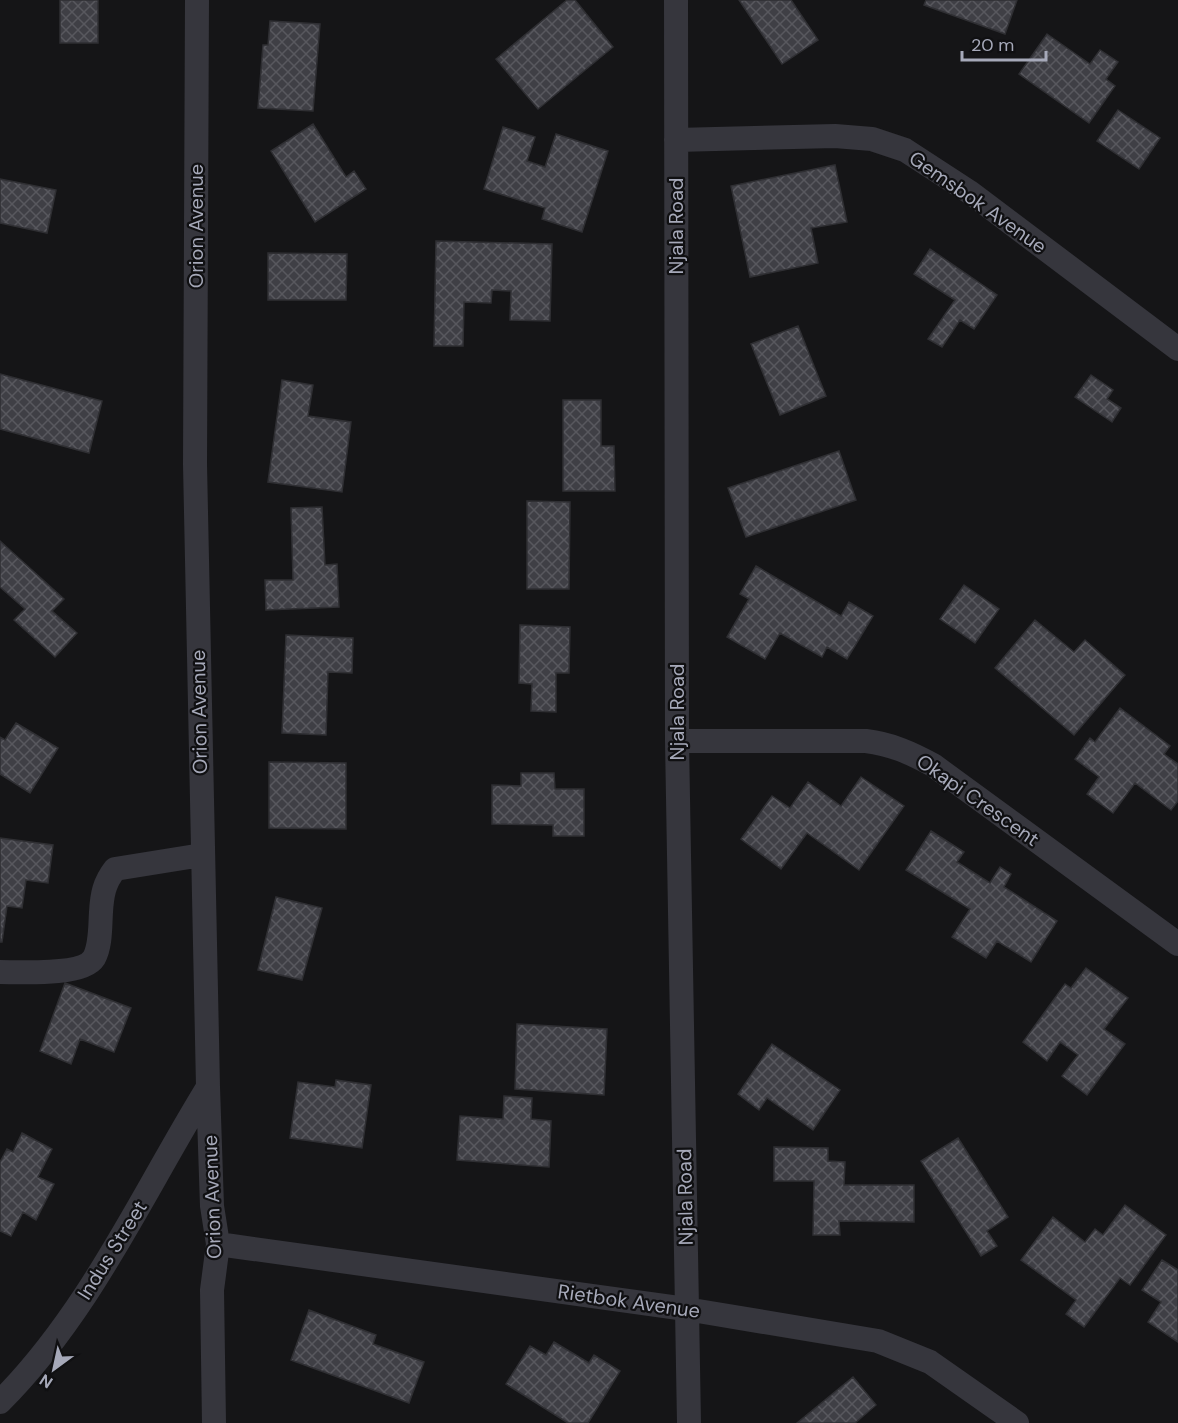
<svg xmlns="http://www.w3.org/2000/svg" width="1178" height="1423" viewBox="0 0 1178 1423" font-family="'DM Sans',sans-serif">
	<defs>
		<pattern id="building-cross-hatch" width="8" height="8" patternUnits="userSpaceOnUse" patternTransform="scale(1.5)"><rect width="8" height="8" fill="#3f3f45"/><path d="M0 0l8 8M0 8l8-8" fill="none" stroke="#58585e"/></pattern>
	</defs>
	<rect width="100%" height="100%" fill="#151517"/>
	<path fill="url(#building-cross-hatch)" stroke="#2f2f33" stroke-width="1.5" d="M60,0h38v43h-38z
		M567,0h8l38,47 -75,62 -42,-50z
		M739,0h52l27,40 -36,24z
		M926,0h91l-12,34 -81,-29z
		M270,21l50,3 -7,87 -55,-3 5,-63h5z
		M1047,34l43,30 10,-14 18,12 -12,17 9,7 -26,37 -70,-49z
		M1118,110l42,28 -21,31 -42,-28z
		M313,124l33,53 8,-6 12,18 -51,33 -44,-71z
		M503,127l32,10 -8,24 18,6 11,-33 52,17 -26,81 -40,-13 3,-11 -61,-19z
		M835,165l12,57 -36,6 7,35 -68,14 -19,-91z
		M0,179l56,11 -9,43 -47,-10z
		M436,241l116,3 -2,77 -40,-1 1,-29 -19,-1 -1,13 -27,-1 -1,44h-29z
		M930,249l67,46 -23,34 -14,-9 -18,27 -14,-8 27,-39 -41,-26z
		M268,253l79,1 -1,46h-78z
		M798,326l28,70 -46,19 -29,-71z
		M0,374l102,27 -13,52 -89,-24z
		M1091,375l22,15 -6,9 14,9 -9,14 -37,-25z
		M282,380l31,5 -5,31 43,6 -9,70 -74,-10z
		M563,400h38v46h13l1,45h-52z
		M839,451l17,49 -110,37 -18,-49z
		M527,501l43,1 -1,87h-42z
		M322,507l3,58 12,-1 2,43 -73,3 -1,-30h28l-2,-72z
		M0,541l64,58 -12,12 25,22 -22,24 -41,-37 11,-11 -25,-22z
		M756,566l85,50 8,-14 24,14 -26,43 -20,-12 -5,10 -42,-24 -15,26 -38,-22 22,-38 -9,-5z
		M964,585l35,24 -24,34 -35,-24z
		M1035,620l39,32 11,-12 40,35 -51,60 -79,-67z
		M520,625l50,2 -1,46h-13v39l-25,-1 1,-27 -13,-1z
		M286,635l67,3 -1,35 -24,-1 -2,63 -44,-2z
		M1120,708l50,38 -6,8 14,10v37l-7,9 -36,-27 -22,30 -26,-19 12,-17 -24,-18 15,-21 5,4z
		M16,723l42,25 -28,45 -30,-19v-37l5,3z
		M269,762l77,1v66l-77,-1z
		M521,773h33l1,16h29v47h-31v-11l-61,-1v-39l29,1z
		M861,777l43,29 -45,64 -52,-37 -26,36 -40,-30 31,-43 18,12 18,-26 33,24z
		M931,831l33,21 -7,10 33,21 10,-16 11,7 -7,13 53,34 -26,41 -34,-21 -11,17 -34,-21 18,-28 -64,-39z
		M0,838l53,7 -5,38 -22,-3 -4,28 -15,-2 -5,36h-2z
		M276,897l46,11 -20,72 -44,-10z
		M1086,968l42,30 -24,31 21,15 -38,51 -25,-19 16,-21 -18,-13 -13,19 -24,-19 42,-58 6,4z
		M65,983l66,25 -17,44 -34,-13 -9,25 -31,-13z
		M517,1024l90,5 -3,66 -89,-6z
		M772,1044l68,46 -27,40 -46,-32 -8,12 -21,-16z
		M336,1080l35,5 -9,63 -72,-10 8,-56 37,5z
		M504,1096l28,2 -1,21 20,2 -2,46 -92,-7 3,-44 43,3z
		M22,1133l30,16 -14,28 16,7 -18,36 -13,-8 -12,24 -11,-5v-69l7,-13 6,3z
		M958,1138l50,79 -21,14 10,15 -16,10 -60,-95z
		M774,1147l54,1v13l17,1 -1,23h70v37l-75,-1 1,14h-27l1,-54h-40z
		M1125,1205l41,30 -36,50 -10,-7 -36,49 -18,-13 10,-14 -55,-40 32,-43 32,25 10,-13 8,6z
		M1162,1260l16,10v72l-30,-20 13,-20 -19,-12z
		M309,1310l67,25 -3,9 51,18 -15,41 -118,-43z
		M554,1342l35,21 5,-8 26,16 -32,52h-20l-62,-39 24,-38 16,9z
		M853,1377l23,28 -21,18h-58z"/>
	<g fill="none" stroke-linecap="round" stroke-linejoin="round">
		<path stroke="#36363d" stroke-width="24" d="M197,0l-2,464 13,623 4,119 6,38 -6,46 2,133
			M676,0l1,741 12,682
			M676,140l159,-4 37,3 33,11 66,43 207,156
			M677,741h189c25,3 45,12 67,24l245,179
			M0,972c20,0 83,4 94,-14 7,-13 6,-32 7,-46 1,-17 3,-29 14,-43l87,-14
			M218,1244l468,65 192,32 52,21 87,61
			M0,1402c90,-90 142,-208 208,-315"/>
	</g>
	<g text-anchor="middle" stroke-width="4.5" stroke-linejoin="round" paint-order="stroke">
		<g font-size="20" fill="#a6a9b9" stroke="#101012">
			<text transform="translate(978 202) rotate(35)" y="7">Gemsbok Avenue</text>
			<text transform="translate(196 226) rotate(-90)" y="7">Orion Avenue</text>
			<text transform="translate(676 226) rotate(-90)" y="7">Njala Road</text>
			<text transform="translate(199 712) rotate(-91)" y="7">Orion Avenue</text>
			<text transform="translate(677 712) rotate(-90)" y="7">Njala Road</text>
			<text transform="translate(978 800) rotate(35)" y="7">Okapi Crescent</text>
			<text transform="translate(212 1197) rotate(-92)" y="7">Orion Avenue</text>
			<text transform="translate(685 1197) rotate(-91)" y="7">Njala Road</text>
			<text transform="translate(112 1250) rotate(-58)" y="7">Indus Street</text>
			<text transform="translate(629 1301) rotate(8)" y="7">Rietbok Avenue</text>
		</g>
	</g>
	<g transform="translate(54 1369) rotate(213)" stroke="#101012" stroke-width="4.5" paint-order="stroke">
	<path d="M0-4.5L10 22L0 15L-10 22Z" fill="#a6a9b9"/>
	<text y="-9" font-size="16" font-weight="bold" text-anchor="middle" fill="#a6a9b9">N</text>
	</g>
	<path d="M962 51v9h84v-9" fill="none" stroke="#a6a9b9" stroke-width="3"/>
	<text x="971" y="51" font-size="18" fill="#a6a9b9" stroke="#101012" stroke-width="4.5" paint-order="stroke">20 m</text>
</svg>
